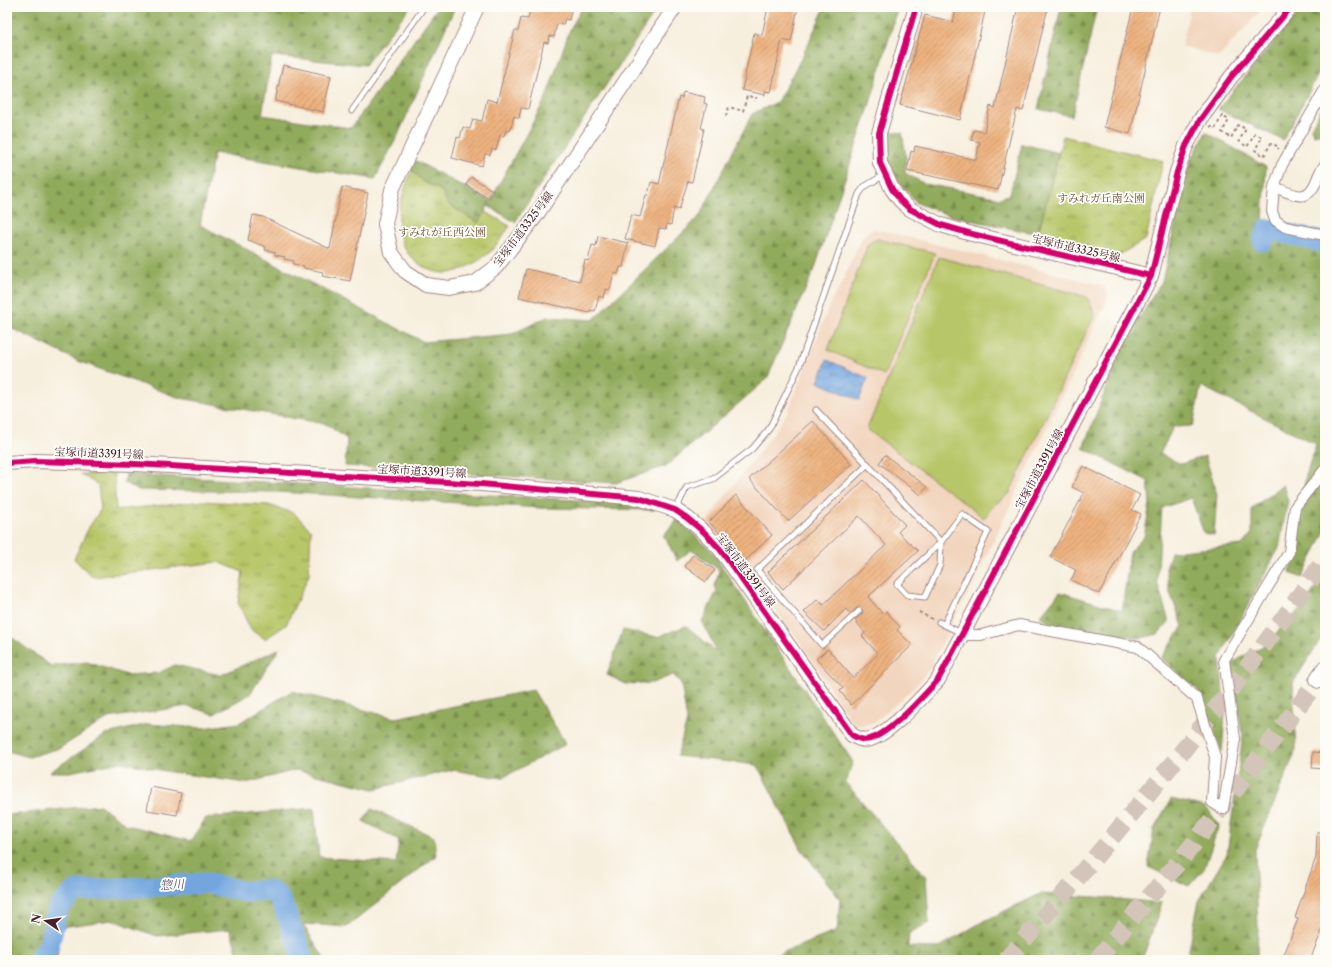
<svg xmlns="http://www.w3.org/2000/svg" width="1332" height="967" viewBox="0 0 1332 967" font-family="'Libre Caslon Text','Noto Serif JP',serif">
	<defs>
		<pattern id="grass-tufts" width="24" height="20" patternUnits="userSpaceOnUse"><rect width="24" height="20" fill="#b7c668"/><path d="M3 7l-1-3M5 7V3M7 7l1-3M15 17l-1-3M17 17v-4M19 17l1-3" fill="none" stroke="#97a056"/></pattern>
		<pattern id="forest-firs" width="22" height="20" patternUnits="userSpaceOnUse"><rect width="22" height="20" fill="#91ab5c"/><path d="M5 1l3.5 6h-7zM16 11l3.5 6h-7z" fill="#788b4c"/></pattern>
		<pattern id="water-waves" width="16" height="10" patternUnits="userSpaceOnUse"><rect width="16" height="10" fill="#73a6df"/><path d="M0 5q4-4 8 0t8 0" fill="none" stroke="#6087b5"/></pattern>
		<pattern id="building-hatch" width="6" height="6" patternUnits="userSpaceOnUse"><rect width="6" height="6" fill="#eeb380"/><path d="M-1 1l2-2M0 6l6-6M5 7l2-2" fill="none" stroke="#c39169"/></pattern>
	</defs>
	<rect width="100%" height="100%" fill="#fdfcf7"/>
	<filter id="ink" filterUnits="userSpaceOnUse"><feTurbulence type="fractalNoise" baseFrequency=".025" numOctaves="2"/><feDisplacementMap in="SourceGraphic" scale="8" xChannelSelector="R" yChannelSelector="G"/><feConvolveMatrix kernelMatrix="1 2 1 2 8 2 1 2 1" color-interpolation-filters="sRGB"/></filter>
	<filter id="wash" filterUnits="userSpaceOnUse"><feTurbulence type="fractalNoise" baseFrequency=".012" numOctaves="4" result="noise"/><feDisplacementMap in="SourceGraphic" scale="16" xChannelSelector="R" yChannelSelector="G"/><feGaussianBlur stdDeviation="0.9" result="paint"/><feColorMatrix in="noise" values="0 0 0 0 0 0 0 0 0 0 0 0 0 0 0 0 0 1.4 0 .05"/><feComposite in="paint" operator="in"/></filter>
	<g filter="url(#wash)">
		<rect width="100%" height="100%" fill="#f7efde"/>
		<path fill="#f2d5be" d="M1190,7h74l-45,50 -37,-11z
			M875,229l226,56 4,2 3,9 -2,7 -107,227 -69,138 -15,19 -40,35 -14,4 -10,-5 -47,-74 -49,-64 -39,-48 -11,-12 72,-95 11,-17 44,-112 8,-12 21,-48 5,-6z"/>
		<path fill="url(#grass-tufts)" stroke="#80724a" d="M1063,136l100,25 -17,78 -27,16 -81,-21z
			M412,170l98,56c-6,8 -12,18 -19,25 -10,9 -29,21 -43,22 -18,1 -39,-12 -46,-30 -9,-24 1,-51 10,-73z
			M114,473l2,37 87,-9 65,4 26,8 17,17 -2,45 -23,50 -21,14 -14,-9 -13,-27 5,-31 -25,-10 -125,15 -19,-18 14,-30 13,-20 -3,-24 -18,-11z"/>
		<path fill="url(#forest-firs)" stroke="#6e6544" d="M7,7h403l-45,58 -93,-9 -10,59 89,13 87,-121h17l-57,128 -23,44 -161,-26 -14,72 224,117 88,-8 35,-17 46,3 106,-103 53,-103 25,-12 24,-43 24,-52h73l-29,100 -53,158 -49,114 -101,87 -50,17 -271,-17 2,-27 -21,-15 -146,-26 -102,-37 -71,-35z
			M582,7h76l-143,215 -27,-16 -10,17 -30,-19 -6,-13 -18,-9 -15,-14 3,-7 6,1 72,39 56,-103 23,-66z
			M1061,7h36l-25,109 -34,-7z
			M1303,7h22v55l-42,78 -65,-31z
			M1325,101v32l-11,2 -3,-7z
			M886,130l16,3 4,23 -1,17 20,11 76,14 9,-4 12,-50 37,9 -21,81 -87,-18 -34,-13 -20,-24 -8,-18z
			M1206,132l60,35 -3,54 15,17 47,12v281l-23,47 -12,-5 16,-98 10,-31 -115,-58 -8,40 -20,1 -13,27 21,10 24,-8 12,38 -3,41 -10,-2 -13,-35 -29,10 -5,74 12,40 -11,12 -17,4 -89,-13 -12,-9 20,-24 62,19 8,-60 14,-14 6,-33 -2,-23 -65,-33 40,-103 39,-64 28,-120z
			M126,474l502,29 27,7 -115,-2 -262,-16 -139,-2 -15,-7z
			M1283,485l5,16 -9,47 -59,109 5,58 -3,37 -24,-62 -37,-32 22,-32 -13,-33 -4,-24 5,-17 71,-7 10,-12v-25z
			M677,519l34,31 142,212 -7,21 80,94 3,46 -20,10 -1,14 30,1 44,-26 58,-28 56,3 66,6 -19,54 1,3h-380l73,-29 3,-32 -38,-49 -45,-85 -80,-9 10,-35 -6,-38 -8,-8 -21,8 -26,1 -19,-9 16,-45 34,7 29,-11 31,26 -15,-31 15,-30 -2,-5 4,-16 -28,-20 -14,11 -11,-22 -3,-3z
			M1325,575v57l-32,51 3,67 -41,100 3,77 -1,33h-67l-2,-6 11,-53 28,-47 16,-119 -13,-71 33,-18 38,-38z
			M7,634l44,32 36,-4 40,13 31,-2 17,-8 46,10 58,-26 -29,45 -36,20 -26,-8 -80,12 -48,30 -31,9 -22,-6z
			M533,690l33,54 -64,34 -50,-8 -78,19 -78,-19 -50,13 -76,-11 -49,-10 -51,10h-20l57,-38 41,-10 54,4 37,-5 53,-32 103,27z
			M1171,799l35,8 13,18 -15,44 -15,17 -41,-19 6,-38z
			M100,805l27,20 63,16 16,-23 108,-10 5,49 77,6 3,-23 -36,-19 9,-12 62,28 2,19 -89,71 -44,-3 22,36h-85l-10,-31 -73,7 -45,-16 -52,7 -3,33h-50v-145z"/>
		<path fill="#b7c668" stroke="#80724a" d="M877,239l58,14 -51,122 -56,-25 40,-106z
			M939,257l148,40 8,17 -86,180 -15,11 -10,13 -117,-89z"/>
		<path fill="url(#water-waves)" stroke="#5e6285" d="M827,360l41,18 -9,22 -41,-18z"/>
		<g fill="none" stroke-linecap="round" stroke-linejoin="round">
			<path stroke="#73a6df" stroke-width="21" d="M1263,241l5,-12 57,14
				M38,960l11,-15 9,-37 17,-17 132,-8 39,9 21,-2 9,4 6,9 22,57"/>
		</g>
		<g id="blocks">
			<path fill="url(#building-hatch)" d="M540,7h32l-3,13 -4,-1 -2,6 -6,-1 -3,13 -4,-1 -2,7 -4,-1 -16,67 -7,-1 -2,10 -5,-2 -4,15 -4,-1 -2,6 -4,-1 -4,15 -4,-1 -2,6 -5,-1 -3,12 -30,-8 5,-21 3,1 3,-11 7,2 3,-10 9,2 5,-22 10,3 18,-72 3,1 3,-13 7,1 2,-9 9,2z
				M768,7h30l-7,35 -9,-2 -11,52 -6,-1v4l-23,-5 12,-57 8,2z
				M957,7h29l-26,113 -60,-15 25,-90 28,7z
				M1018,7h30l-25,104 -6,-2 -19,81 -91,-19 4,-20 3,1 1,-6 61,14 4,-18 -9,-2 3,-10 10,2 6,-26 5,2z
				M1133,7h27l-30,127 -26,-7z
				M283,65l48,11 -8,36 -48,-11z
				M683,92l22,5 -1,6 3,1 -6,24 3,1 -12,53 -4,-1 -9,29 -5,-2 -3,17 -4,-1 -1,5 -7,-1 -4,18 -30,-7 6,-24 9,2 6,-22h2l3,-13 8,2 20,-87 3,1z
				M471,177l23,14 -5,8 -23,-14z
				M342,187l26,6 -18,88 -28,-5 1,-4 -19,-4v-2l-11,-2 1,-3 -10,-2 1,-2 -10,-2v-3l-10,-2 1,-3 -18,-7 5,-25 10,2 67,32z
				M598,236l30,7 -5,24h-3l-2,7 -4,-1 -4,17 -4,-1 -2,9 -5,-2 -4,15 -5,-1v3l-71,-16 7,-28 54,12 5,-21 3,1 4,-16 4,1z
				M813,421l38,43 -63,57 -39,-42z
				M885,455l42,32 -6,8 -42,-32z
				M1083,466l57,29 -8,15 9,4 -42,80 -28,-14 5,-10 -26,-13 34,-64 -12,-6z
				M864,480l41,45 -7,7 20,19 -50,46 15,17 3,-3 14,16 -3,3 15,15 -61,60 -11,-14 3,-3 -27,-29 12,-10 25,29 25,-24 -16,-18 3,-3 -10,-13 7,-6 1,-4 -5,-3 -8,7 -4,-5 -22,22 -20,-19 14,-13 5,6 63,-60 -27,-29 -76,73 -15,-17z
				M736,495l36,40 -27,26 -36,-39z
				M693,555l22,15 -9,12 -22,-16z
				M1313,752l12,1v16l-13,-1z
				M151,787l30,6 -4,22 -30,-5z
				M1317,832h8v83l-2,7 2,1 -15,37h-28l16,-41 -3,-1 21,-61z"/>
		</g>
	</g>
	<g filter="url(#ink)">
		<use href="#blocks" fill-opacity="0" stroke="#a08784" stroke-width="1"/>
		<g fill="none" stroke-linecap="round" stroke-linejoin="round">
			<path stroke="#d4c5ba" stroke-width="18" stroke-dasharray="18 9" stroke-linecap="butt" d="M1006,960c113,-128 223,-260 319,-401
				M1097,960l99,-119 123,-162"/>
			<defs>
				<path id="lane" d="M352,111l72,-104
					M816,410l125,132 -44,42 10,11 18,2 15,-32 1,-23 21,-28 26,18 -44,93
					M676,509l11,-22 26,-8 39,-30 17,-20 30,-62 60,-173 5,-7 20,-12
					M859,611l-37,34 -65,-75 111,-106
					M939,622l22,11"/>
				<path id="street" d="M1325,89l-43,76 -8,22 -2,24 3,9 10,7 40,8
					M1274,187c18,6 32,18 42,-5 2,-6 4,-12 9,-17
					M963,635h18l38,-10 119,22 59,52 18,58 -3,45 11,7 12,-70 -11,-79 65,-108 6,-45 30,-38"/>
				<path id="secondary" d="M477,7l-85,183 -7,34 6,28 14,19 21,14 23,3 26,-5 21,-16 39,-50 140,-210
					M916,7l-37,126 1,30 12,26 8,11 10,9 31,16 31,9 179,42 26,-104 9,-26 14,-26 31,-43 60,-70
					M7,463l29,-2 99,3 346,20 158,14 36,12 12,8 18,15 15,16 132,186c6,4 11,6 18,4 21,-6 53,-43 68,-59l213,-404"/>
				<path id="highway" d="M1319,679l6,-9"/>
			</defs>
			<use href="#lane" stroke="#a08784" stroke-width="7"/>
			<use href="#street" stroke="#a08784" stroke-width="12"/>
			<use href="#secondary" stroke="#a08784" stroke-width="16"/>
			<use href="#highway" stroke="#a08784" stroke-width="20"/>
			<path stroke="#a08784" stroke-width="2" stroke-dasharray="3 3" stroke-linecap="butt" d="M726,116l3,-9 14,4 4,-15 10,2
				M1210,126l5,3 7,-13 7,4 -7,12 9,6 7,-13 8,4 -7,12 8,6 8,-13 7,3 -7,13 9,6 7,-13 8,4 -1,2
				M919,612l13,7"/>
			<use href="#lane" stroke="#fff" stroke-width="5"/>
			<use href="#street" stroke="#fff" stroke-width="10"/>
			<use href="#secondary" stroke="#fff" stroke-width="14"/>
			<use href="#highway" stroke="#fff" stroke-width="18"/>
			<defs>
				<path id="cycleway" d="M916,7l-37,126 1,30 12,26 8,11 10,9 31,16 31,9 179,42 26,-104 9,-26 14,-26 31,-43 60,-70
					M7,463l29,-2 99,3 346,20 158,14 36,12 12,8 18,15 15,16 132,186c6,4 11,6 18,4 21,-6 53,-43 68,-59l213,-404"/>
			</defs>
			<use href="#cycleway" stroke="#fdfcf7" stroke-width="8"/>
			<use href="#cycleway" stroke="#d6006c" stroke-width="6"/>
		</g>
	</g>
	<g text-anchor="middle" stroke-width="3.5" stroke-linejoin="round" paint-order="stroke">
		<g font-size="11" fill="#6b513d" stroke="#fdfcf7">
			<text x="1101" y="202">すみれガ丘南公園</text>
			<text x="442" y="236">すみれが丘西公園</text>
		</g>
		<g font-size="11" fill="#4a1f2b" stroke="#fdfcf7">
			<text transform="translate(523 229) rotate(-53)" y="4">宝塚市道3325号線</text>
			<text transform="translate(1076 248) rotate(13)" y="4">宝塚市道3325号線</text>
			<text transform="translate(99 453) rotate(2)" y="4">宝塚市道3391号線</text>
			<text transform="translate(1039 469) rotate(-62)" y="4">宝塚市道3391号線</text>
			<text transform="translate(422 471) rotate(3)" y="4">宝塚市道3391号線</text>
			<text transform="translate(746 570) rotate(53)" y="4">宝塚市道3391号線</text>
		</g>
		<g font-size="12" font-style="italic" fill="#5a5573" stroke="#fdfcf7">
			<text transform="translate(172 885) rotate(-4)" y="4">惣川</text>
		</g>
	</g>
	<rect width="1332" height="967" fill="none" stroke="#fdfcf7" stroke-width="24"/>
	<g transform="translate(46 921) rotate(283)" stroke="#fdfcf7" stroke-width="3" paint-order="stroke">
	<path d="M0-3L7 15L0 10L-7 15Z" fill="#4a1f2b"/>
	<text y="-6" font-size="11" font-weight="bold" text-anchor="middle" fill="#4a1f2b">N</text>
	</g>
</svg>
